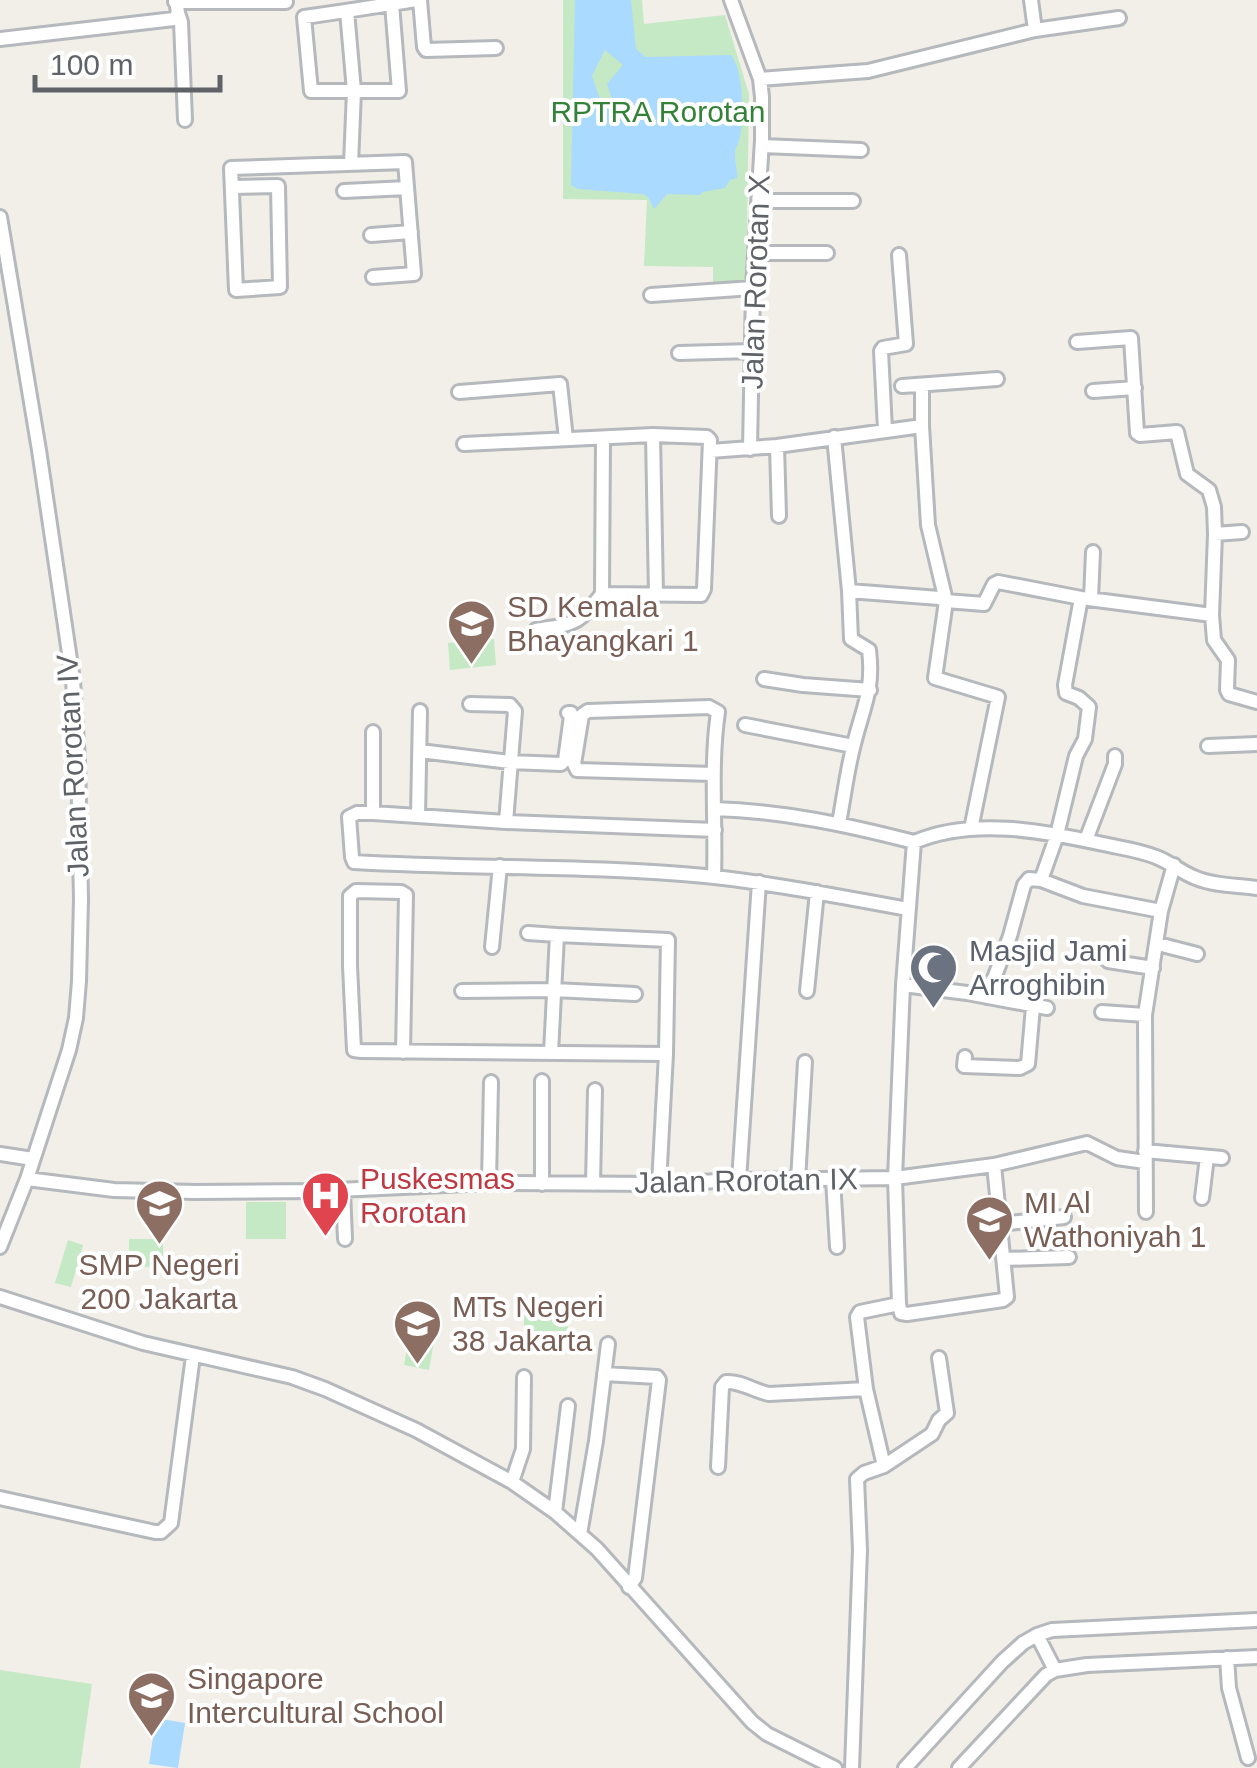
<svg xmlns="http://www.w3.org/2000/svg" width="1257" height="1768" viewBox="0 0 1257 1768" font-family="Arial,sans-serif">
	<rect width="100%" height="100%" fill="#f1efe8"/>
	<path fill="#c5e8c5" d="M563,0h79l2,24 81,-9 24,79 -3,197 -33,2v-26l-69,-1 3,-66 -84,-1z
		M494,639l2,26 -46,5 -2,-27z
		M246,1202h40v37h-40z
		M129,1239h34v28h-34z
		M68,1240l15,5 -12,42 -16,-4z
		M568,1302v29h-44v-28z
		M412,1324l24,5 -7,41 -25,-5z
		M0,1670l92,14 -12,84h-80z"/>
	<path fill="#aadaff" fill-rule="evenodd" d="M575,0h56l5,49 10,8 85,-2c13,17 13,61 9,82 -1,6 -5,11 -5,16 -1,9 3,16 2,25l-7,2 -5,8 -22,4 -3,3 -33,-1 -13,15 -6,-12 -5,-3 -65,-5 -7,-4zM605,50l18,15 -16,19 6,18 -11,3 -10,-29z
		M156,1718l29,5 -7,45 -29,-4z"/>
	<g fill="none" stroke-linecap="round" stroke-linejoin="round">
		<defs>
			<path id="minor" d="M420,0l4,47 2,3 70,-2
				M731,0l29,79 2,18v43l-9,148 -3,161
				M1031,0l4,30 84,-12
				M175,2h111
				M392,4l7,87h-88l-7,-74c37,-5 74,-11 112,-17
				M347,11l7,80 -3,73
				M178,13l3,9 4,98
				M0,39l174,-20 4,-6 -2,-13
				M760,79l108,-8 167,-41
				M762,146l99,4
				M232,187l46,-1 2,101 -44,3 -5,-122 174,-6 9,112 -41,3
				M344,191l63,-3
				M759,201h94
				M0,217l39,233 34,230 5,80 3,139 -2,82 -3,37 -7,32 -42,129 -27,68
				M371,235l40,-3
				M755,253h72
				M651,295l102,-7
				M1077,342l54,-4 6,95 3,2 37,-3 10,42 22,16 5,17 1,27 -3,81 2,25 14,20 -1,30 2,4 28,8
				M679,353l73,-2
				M922,385v41
				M902,386l95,-7
				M1093,391l42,-3
				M459,392l101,-8 6,55
				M885,430l-4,-79 2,-3 23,-4 -7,-89
				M653,435l3,160
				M834,437l15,154 2,48 18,11c5,40 -6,57 -15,94 -7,26 -10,53 -15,79
				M464,444l189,-9 54,2 3,3 -6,149 -3,6 -99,-1c-24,31 -28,30 -66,36
				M777,446l2,70
				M710,451l67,-5 145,-20 6,99 18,76 38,3 10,-20 4,-2 83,16 131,17
				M1215,534l27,-2
				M849,591l90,7 7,3 -11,77 63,19 -27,132
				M602,594l1,-156
				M1091,599l2,-47
				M764,679l39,6 67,5
				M470,704l40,1 5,6 -9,111
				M745,725l108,21
				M373,732v81
				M1208,746l49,-2
				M420,751l90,11 51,2 4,-4 6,-44v-3h-3
				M713,774l-136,-4 -3,-6 8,-49 6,-4 121,-4 9,5c-8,55 -2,110 -4,165
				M715,809c68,2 133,16 199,33
				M418,816l2,-105
				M715,830l-209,-8 -133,-9h-16l-8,4 3,40 2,5c117,7 235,3 351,14 68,7 136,21 203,33
				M1086,840l29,-76v-8
				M1041,880l42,16 78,15
				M528,933l29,2
				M1158,944l39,10
				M492,947l8,-81
				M1108,961l45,7
				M903,985l64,8 80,15
				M462,991l92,-1 81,4
				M807,991l10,-99
				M987,997l23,-61 14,-51 5,-6 12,1 16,-45 19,-79 9,-17 4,-32 -10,-9 -13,-5 -1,-8 16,-87
				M1102,1012l43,3
				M403,1052l3,-157 -5,-3 -45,-1 -6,5v70l4,84 7,1 305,3
				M551,1053l6,-118 111,5 -2,114 -7,130
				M965,1057l-1,9 56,2 8,-4 5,-57
				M542,1081v103
				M1145,1151l77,7
				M0,1154l33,5
				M27,1179l87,11 82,2 120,-1 173,-8 170,1 80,-4 156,-2 8,-193 11,-143c59,-25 129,-11 189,2 18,4 36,6 53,13 14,5 26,16 40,21 19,8 42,7 61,10
				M833,1179l4,68
				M739,1180l20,-298
				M798,1180l7,-118
				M489,1183l2,-101
				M593,1184l2,-94
				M343,1190l2,49
				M1202,1198l5,-41
				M1146,1212l-1,-197 16,-104 13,-46
				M1000,1224l64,-7
				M1004,1259l65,-2
				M0,1297l143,46 149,34 33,12 91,41 96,52 43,30 42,37 155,173 15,12 68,34
				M899,1304l2,9 6,1 96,-14 4,-3 -13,-132
				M604,1374l53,3 2,3 -24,198 -6,9
				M884,1466l48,-32 7,-14 8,-7 -8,-55
				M718,1467l4,-80 4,-5c15,-1 28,9 43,12l97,-5
				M512,1482l11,-33 1,-72
				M0,1498l155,34h6l10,-9 22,-167
				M555,1512l13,-106
				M580,1534l16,-93 12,-97
				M1037,1635l18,35
				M1227,1658l2,30 19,70
				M852,1768l8,-218 -3,-71 7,-6 20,-7 -18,-77 -9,-72 3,-5 39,-8 -4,-126 99,-13 93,-22 30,15 28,4
				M905,1768l97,-106 21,-19 14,-8 15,-5 205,-10
				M959,1768l87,-93 9,-5 32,-5 170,-8"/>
		</defs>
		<use href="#minor" stroke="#b5b8bc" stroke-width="18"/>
		<use href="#minor" stroke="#fff" stroke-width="12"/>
	</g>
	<defs>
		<symbol id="school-pin" viewBox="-11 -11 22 30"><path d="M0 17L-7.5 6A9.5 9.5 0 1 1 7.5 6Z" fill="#8d6e63" stroke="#fff"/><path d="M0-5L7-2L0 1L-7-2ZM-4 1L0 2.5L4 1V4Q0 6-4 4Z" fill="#fff"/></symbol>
		<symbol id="mosque-pin" viewBox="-11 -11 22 30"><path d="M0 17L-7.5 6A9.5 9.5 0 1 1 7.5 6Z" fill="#6b7280" stroke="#fff"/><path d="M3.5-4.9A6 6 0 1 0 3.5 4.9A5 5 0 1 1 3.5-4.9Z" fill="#fff"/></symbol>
		<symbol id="hospital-pin" viewBox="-11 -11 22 30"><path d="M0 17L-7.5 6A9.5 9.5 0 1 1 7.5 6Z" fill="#e0444e" stroke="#fff"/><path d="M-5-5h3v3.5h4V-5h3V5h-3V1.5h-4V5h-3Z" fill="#fff"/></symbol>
	</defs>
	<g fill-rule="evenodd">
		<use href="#school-pin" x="444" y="596" width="55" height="75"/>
		<use href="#mosque-pin" x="906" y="940" width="55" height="75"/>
		<use href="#hospital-pin" x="298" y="1168" width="55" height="75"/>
		<use href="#school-pin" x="132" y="1176" width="55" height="75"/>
		<use href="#school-pin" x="962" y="1192" width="55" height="75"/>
		<use href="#school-pin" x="390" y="1296" width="55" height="75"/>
		<use href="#school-pin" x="124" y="1668" width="55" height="75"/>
	</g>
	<g text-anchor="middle" stroke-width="8" stroke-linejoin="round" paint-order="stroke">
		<g font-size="30" fill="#348238" stroke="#fff">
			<text x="658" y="122">RPTRA Rorotan</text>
		</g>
		<g font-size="30" fill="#5f6368" stroke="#fff">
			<text transform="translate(756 282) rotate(-88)" y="10">Jalan Rorotan X</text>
			<text transform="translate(73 766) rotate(-93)" y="10">Jalan Rorotan IV</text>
			<text transform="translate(746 1181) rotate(-1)" y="10">Jalan Rorotan IX</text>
		</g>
		<g font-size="30" fill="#785e54" stroke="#fff" text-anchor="start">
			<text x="507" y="617">SD Kemala<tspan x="507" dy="34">Bhayangkari 1</tspan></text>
			<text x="1024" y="1213">MI Al<tspan x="1024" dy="34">Wathoniyah 1</tspan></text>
			<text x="159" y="1275" text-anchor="middle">SMP Negeri<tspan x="159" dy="34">200 Jakarta</tspan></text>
			<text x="452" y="1317">MTs Negeri<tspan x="452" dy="34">38 Jakarta</tspan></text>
			<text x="187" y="1689">Singapore<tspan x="187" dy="34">Intercultural School</tspan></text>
		</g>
		<g font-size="30" fill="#5b616d" stroke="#fff" text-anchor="start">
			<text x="969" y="961">Masjid Jami<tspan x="969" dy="34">Arroghibin</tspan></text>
		</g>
		<g font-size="30" fill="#be3a42" stroke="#fff" text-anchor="start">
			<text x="360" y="1189">Puskesmas<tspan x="360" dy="34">Rorotan</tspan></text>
		</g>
	</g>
	<path d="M35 75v15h185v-15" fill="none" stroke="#5f6368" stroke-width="5"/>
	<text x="50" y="75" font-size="30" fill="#5f6368" stroke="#ffffff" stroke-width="8" paint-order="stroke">100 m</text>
</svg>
